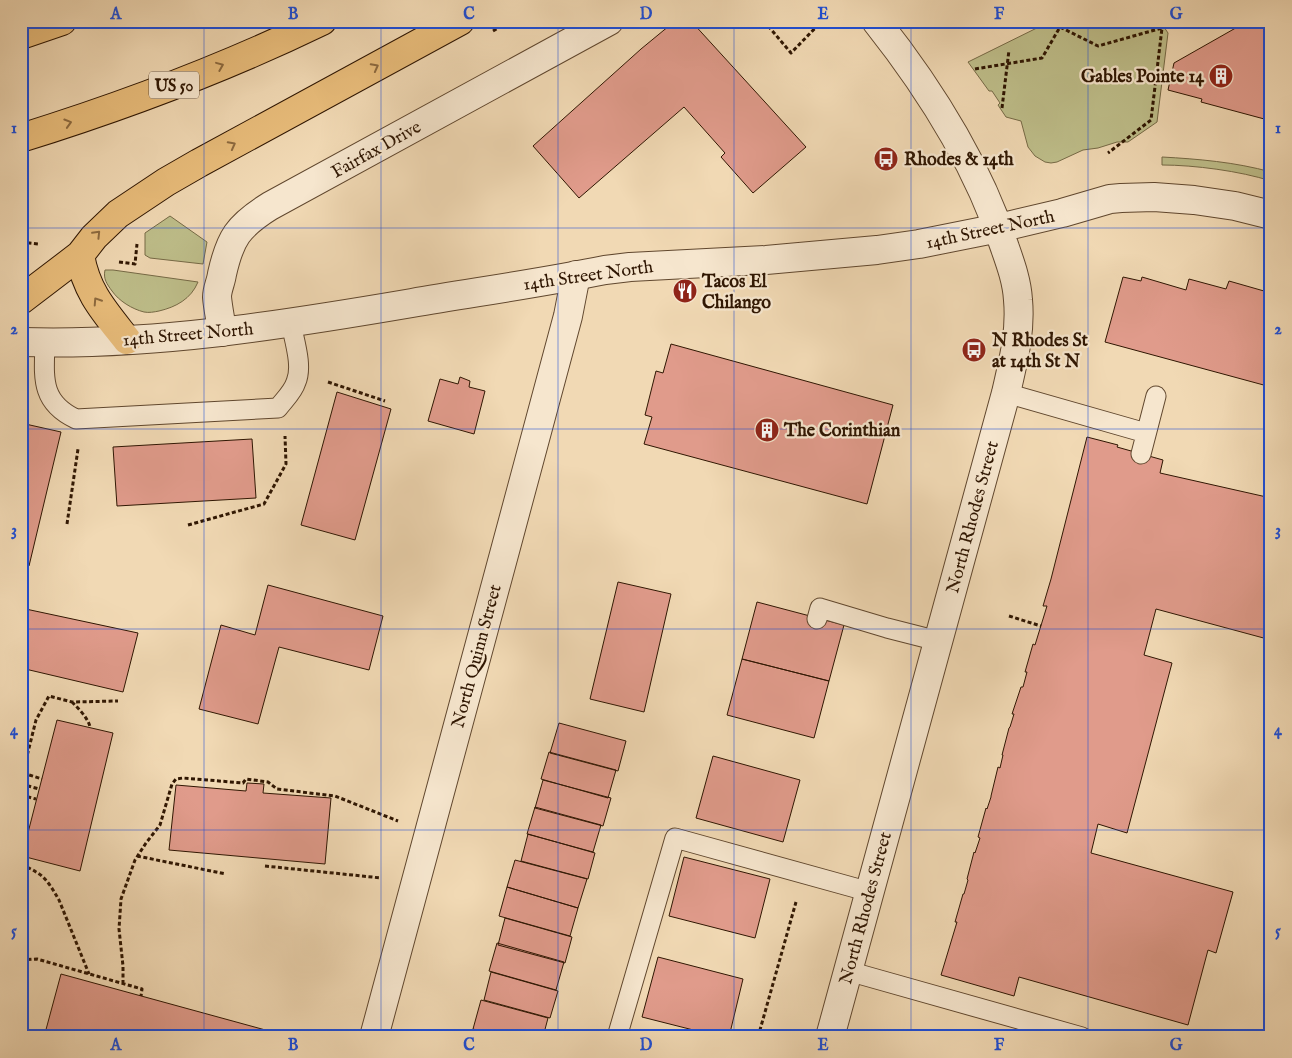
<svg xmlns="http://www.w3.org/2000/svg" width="1292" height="1058" viewBox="0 0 1292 1058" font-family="'IM FELL English',serif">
	<rect width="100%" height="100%" fill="#f1d9b4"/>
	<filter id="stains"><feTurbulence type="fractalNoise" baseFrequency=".004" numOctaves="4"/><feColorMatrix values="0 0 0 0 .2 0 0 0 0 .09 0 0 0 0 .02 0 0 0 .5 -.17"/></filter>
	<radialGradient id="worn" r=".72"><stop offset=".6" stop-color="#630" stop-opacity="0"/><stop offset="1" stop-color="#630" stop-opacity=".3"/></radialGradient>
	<path fill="#bebe8a" stroke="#766a46" d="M1051,21h109l8,12 -11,89 -29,20h-11l-19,6 -15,2 -26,12 -6,1 -6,-1 -10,-6 -7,-9 -7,-26 -15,-4 -8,-12 2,-2 -8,-12h-3l-21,-29z
		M1162,157c36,2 73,5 109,15v9c-31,-10 -77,-16 -109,-16z
		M170,216l37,26 -4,22 -53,-6 -5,-3v-22z
		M105,270h8l85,12c-7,17 -22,25 -39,29 -5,1 -10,2 -15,1 -12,-3 -25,-11 -32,-21 -5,-7 -9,-12 -7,-21z"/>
	<path fill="#e09b8b" stroke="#2f1602" d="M675,21h16l115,126 -53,46 -32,-36 4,-4 -41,-46 -105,91 -46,-52 108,-97z
		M1031,21l-9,5 -13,2 -9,-2 -9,-5z
		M1248,21h23v96h-2l-1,3 -67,-18 1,-3 -34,-9 6,-27z
		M1123,277l18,4 1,-4 44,13 3,-11 37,10 3,-8 42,12v94l-166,-45z
		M671,344l222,61 -26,99 -223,-60 8,-27 -7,-2 11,-44 7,2z
		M460,377l10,4 -1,6 16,4 -11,43 -46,-13 12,-42 18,5z
		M337,392l54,17 -36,131 -54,-15z
		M21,423l40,9 -32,134 -8,-2z
		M1087,437l31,8 -1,2 46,13 -3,13 111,25v142l-115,-31 -12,46 28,8 -45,170 -29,-9 -7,29 142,39 -17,61 -8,-3 -20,75 -169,-48 -5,19 -73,-21 16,-53h-2l8,-28h1l4,-14 -1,-1 7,-27 1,1 5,-15 -2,-1 8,-29 1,1 4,-12v-1l7,-29 2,1 3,-13h-1l7,-27 1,-1 4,-13h-2l9,-27h2l4,-15h-2l8,-28 2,1 12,-39h-4l8,-27z
		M252,439l4,59 -139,8 -4,-59z
		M618,582l53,12 -27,118 -54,-13z
		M268,585l115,31 -14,54 -90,-23 -21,77 -59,-15 22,-84 34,10z
		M757,602l87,23 -15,56 -87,-22z
		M21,608l117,25 -15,59 -102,-24z
		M742,659l87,22 -15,57 -87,-23z
		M57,720l56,13 -33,138 -58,-15z
		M559,723l67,18 -8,30 -68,-18z
		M549,752l67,18 -8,28 -67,-19z
		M713,756l87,24 -17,62 -87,-24z
		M543,780l68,18 -8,28 -68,-18z
		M247,783l17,1 -1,9 68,5 -6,66 -156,-14 7,-65 70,6z
		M535,807l66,18 -8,27 -66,-18z
		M528,834l67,19 -7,26 -67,-18z
		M684,857l86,22 -15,59 -86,-22z
		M515,860l72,19 -9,29 -71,-21z
		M507,887l71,21 -8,28 -71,-20z
		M505,918l67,19 -7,26 -67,-18z
		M497,943l67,19 -8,28 -67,-19z
		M658,957l85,22 -14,58h-8l-79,-20z
		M491,972l67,19 -8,27 -66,-18z
		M61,974l219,60 -1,3h-235z
		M481,1000l67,18 -5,19h-42l-28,-8z"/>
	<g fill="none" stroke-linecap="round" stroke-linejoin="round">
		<defs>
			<path id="service" d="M45,343c-1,34 -5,59 31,76l202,-11c6,-8 15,-16 18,-26 7,-16 -2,-42 -5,-59
				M1006,393l140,40
				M1141,454l15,-58
				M817,619l3,-11 67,20 51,13
				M848,971l234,66
				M617,1037l58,-199 195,54"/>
			<path id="minor" d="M222,332c-1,-11 -4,-23 -5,-35 0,-8 4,-15 5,-23 8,-36 16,-48 48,-68l339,-185
				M374,1037l132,-490 62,-231 8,-41"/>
			<path id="tertiary" d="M21,342c132,4 262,-17 391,-39 64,-11 129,-20 193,-33l25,-3 136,-7 111,-10 42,-6 80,-16 63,-15 48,-14 11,-1 33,-1 40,3 41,6 36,9
				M830,1037l176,-644c7,-31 15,-61 12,-93 -1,-18 -7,-35 -13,-52 -27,-83 -75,-159 -129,-227"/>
			<path id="trunk" d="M21,35l41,-14
				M21,138c103,-32 204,-70 301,-117
				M80,255c6,37 25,57 47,85
				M21,300l59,-45 14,-18 24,-23 48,-32 33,-19 261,-142"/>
		</defs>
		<use href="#service" stroke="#60472e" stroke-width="21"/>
		<use href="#minor" stroke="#60472e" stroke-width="30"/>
		<use href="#tertiary" stroke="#60472e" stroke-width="30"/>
		<use href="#trunk" stroke="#2f1602" stroke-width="30"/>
		<path stroke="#2f1602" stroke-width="3" stroke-dasharray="4 2.5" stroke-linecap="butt" d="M764,21l27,32 30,-31
			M493,31l17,-10
			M975,69l67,-11 18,-31 38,19 64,-18 -11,92 -43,33
			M1002,108l7,-58
			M21,242l17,2
			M119,262l16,2 2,-20
			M328,382l57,19
			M67,524l11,-75
			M188,525l76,-21 22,-40 -1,-28
			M1009,616l32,10
			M72,702c7,7 16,16 18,25
			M23,773l19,6
			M21,780l15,-60 13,-24 23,6 46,-1
			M21,784l18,5
			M21,795l15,4
			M137,856l89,18
			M21,865c5,2 11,4 15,7 11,6 17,18 23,28l30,74
			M265,866l116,12
			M21,960l16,-1 105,30 -1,7
			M123,984v-18l-4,-37 2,-30 14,-39 11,-17 14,-18 12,-41 4,-5 7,-1 60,5 3,-4 22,3 9,7 58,7 63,25
			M758,1037l38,-135"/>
		<use href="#service" stroke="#f6e6ce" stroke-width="19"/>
		<use href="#minor" stroke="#f6e6ce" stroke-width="28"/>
		<use href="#tertiary" stroke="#f6e6ce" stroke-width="28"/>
		<use href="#trunk" stroke="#e8bc7a" stroke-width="28"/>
	</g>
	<defs><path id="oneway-chevron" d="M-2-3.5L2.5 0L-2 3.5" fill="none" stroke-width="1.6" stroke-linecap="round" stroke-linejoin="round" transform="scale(1.25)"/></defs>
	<g stroke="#8c693e">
		<use href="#oneway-chevron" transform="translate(220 66) rotate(-22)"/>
		<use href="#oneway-chevron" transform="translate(375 67) rotate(-28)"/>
		<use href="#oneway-chevron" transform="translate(68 123) rotate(-17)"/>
		<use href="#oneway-chevron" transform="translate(232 145) rotate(-28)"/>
		<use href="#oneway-chevron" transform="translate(97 234) rotate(-46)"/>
		<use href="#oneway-chevron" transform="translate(97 301) rotate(-123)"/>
	</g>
	<path fill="none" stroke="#1d4ed8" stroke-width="1" stroke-opacity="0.55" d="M204,21v1016M381,21v1016M558,21v1016M734,21v1016M911,21v1016M1088,21v1016M21,228h1250M21,429h1250M21,629h1250M21,830h1250"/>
	<defs>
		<symbol id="building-disc" viewBox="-11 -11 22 22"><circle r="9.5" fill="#8f2418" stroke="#f6e6ce"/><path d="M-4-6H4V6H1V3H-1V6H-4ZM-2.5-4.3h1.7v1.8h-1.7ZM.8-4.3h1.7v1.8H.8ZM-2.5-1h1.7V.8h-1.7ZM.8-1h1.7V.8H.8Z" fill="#fff"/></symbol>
		<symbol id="bus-disc" viewBox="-11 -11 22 22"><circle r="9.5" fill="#8f2418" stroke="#f6e6ce"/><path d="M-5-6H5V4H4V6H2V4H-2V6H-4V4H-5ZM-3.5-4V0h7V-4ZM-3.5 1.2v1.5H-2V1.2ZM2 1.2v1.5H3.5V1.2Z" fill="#fff"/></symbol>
		<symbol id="restaurant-disc" viewBox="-11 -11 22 22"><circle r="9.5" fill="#8f2418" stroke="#f6e6ce"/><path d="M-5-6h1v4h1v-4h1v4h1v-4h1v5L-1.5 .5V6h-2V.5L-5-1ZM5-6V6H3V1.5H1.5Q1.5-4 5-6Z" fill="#fff"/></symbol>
	</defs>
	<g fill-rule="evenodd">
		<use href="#building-disc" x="1207" y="62" width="28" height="28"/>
		<use href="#bus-disc" x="872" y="145" width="28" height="28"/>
		<use href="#restaurant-disc" x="671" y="277" width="28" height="28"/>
		<use href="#bus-disc" x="960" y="336" width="28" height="28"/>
		<use href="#building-disc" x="753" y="416" width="28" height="28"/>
	</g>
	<g text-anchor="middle" stroke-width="4.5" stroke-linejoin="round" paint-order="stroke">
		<rect fill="#f6e6ce" stroke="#6b543f" stroke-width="1" x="149" y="71.5" width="50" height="27" rx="4"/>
		<g font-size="16" font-weight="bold" fill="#2f1602">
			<text x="174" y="91">US 50</text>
		</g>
		<g font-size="18" font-weight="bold" fill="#2f1602" stroke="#f6e6ce" text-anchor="start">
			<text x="1204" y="82" text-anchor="end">Gables Pointe 14</text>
			<text x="904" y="165">Rhodes &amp; 14th</text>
			<text x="702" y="287">Tacos El<tspan x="702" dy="21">Chilango</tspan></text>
			<text x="992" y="346">N Rhodes St<tspan x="992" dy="21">at 14th St N</tspan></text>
			<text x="784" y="436">The Corinthian</text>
		</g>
		<g font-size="18" fill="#2f1602" stroke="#f6e6ce">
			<text transform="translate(376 149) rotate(-29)" y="6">Fairfax Drive</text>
			<text transform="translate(990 229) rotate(-12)" y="6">14th Street North</text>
			<text transform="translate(588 275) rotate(-8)" y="6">14th Street North</text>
			<text transform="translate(188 334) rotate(-5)" y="6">14th Street North</text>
			<text transform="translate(972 517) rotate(-75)" y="6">North Rhodes Street</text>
			<text transform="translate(476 656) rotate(-75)" y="6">North Quinn Street</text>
			<text transform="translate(865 908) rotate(-75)" y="6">North Rhodes Street</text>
		</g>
	</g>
	<rect width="1292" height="1058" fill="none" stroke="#f1d9b4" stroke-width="55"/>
	<rect x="28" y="28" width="1236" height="1002" fill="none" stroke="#1d4ed8" stroke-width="2"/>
	<g font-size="16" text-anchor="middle" font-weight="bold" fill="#1d4ed8">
		<text x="116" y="19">A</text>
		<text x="293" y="19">B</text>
		<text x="469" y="19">C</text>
		<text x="646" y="19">D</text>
		<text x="823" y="19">E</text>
		<text x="999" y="19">F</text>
		<text x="1176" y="19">G</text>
		<text x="14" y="133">1</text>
		<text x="1278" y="133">1</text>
		<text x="14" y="334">2</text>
		<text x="1278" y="334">2</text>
		<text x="14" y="535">3</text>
		<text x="1278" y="535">3</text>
		<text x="14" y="735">4</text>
		<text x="1278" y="735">4</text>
		<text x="14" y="936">5</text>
		<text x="1278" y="936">5</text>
		<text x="116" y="1050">A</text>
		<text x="293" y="1050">B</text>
		<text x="469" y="1050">C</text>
		<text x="646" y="1050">D</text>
		<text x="823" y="1050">E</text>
		<text x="999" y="1050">F</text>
		<text x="1176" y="1050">G</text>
	</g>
	<rect width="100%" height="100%" filter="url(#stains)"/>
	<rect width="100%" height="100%" fill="url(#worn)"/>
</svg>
